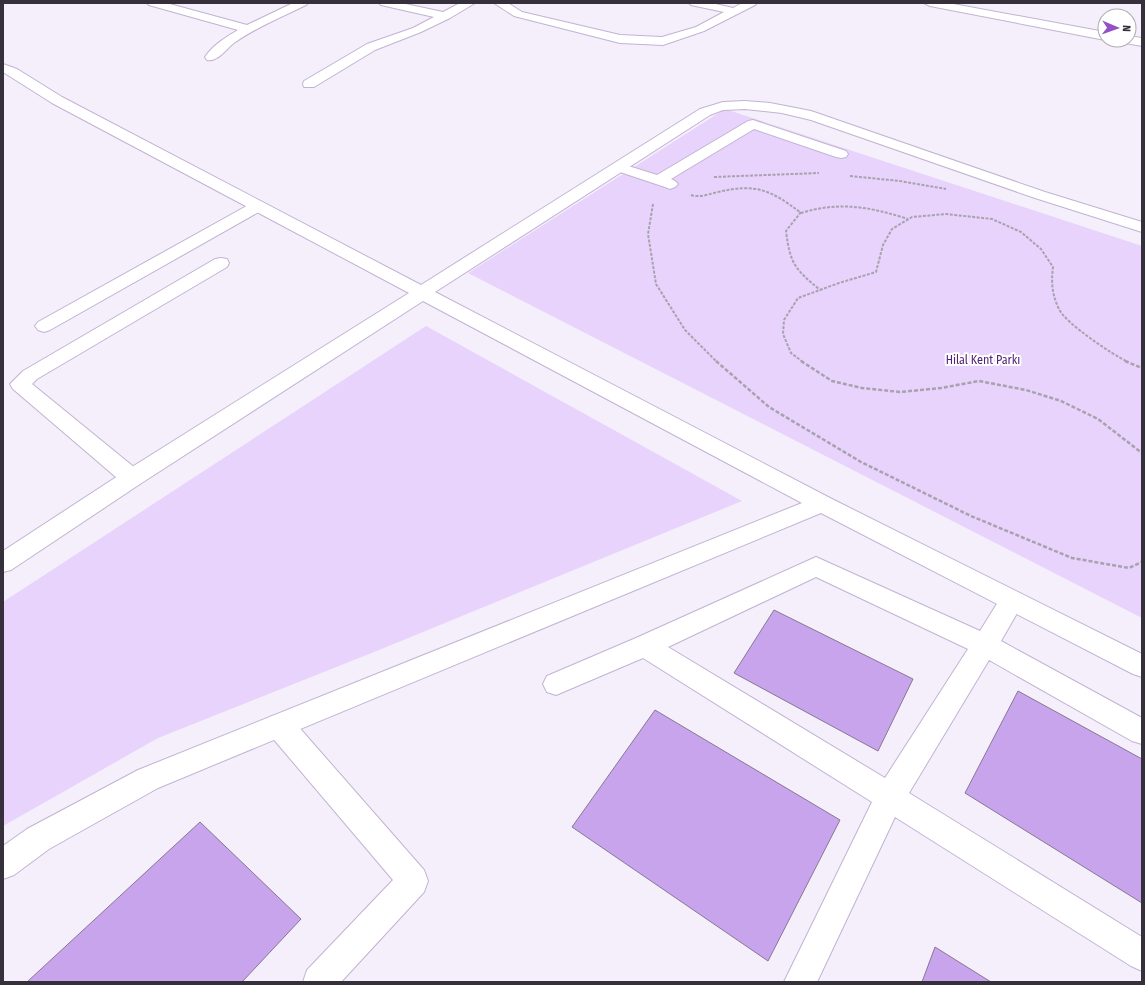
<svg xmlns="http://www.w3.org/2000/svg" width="1145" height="985" viewBox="0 0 1145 985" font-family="'Fira Sans Condensed',sans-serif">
	<rect width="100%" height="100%" fill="#f5eefb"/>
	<path fill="#e7d3fc" d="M725,109l417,137v372l-674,-345z
		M426,326l316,175 -363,149 -221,88 -155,88v-224z"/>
	<path fill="#c8a4ec" stroke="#867895" d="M774,610l139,69 -35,72 -144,-78z
		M1018,691l124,68v144l-177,-110z
		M655,710l185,110 -72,141 -196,-134z
		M200,822l101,97 -59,63h-215z
		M935,947l56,35h-69z"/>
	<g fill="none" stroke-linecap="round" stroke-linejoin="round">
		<defs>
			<path id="lane" d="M494,3h14l14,9 98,23 42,2 34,-10 28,-15 -33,-7 -2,-2h22l22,5 9,-5h15l-2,2 -51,26 -41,14 -43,-2 -106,-27z
				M753,120l93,31 2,3 -2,3 -5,1 -5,-1 -82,-28 -83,50 4,2 3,3 -3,3 -5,2 -5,-2 -51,-17 -2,-3 2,-3 5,-1 38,12 91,-54z
				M258,201l6,2 2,3 -2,3 -214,121 -6,2 -6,-2 -3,-4 3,-4 214,-119z
				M221,258l6,1 2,4 -2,4 -190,112 -5,5 108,88 3,6 -3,6 -8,2 -8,-2 -111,-95 -3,-5 13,-13 192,-112z
				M816,557l164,74 23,-37 9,-3 9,3 3,7 -23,40 141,77v26l-10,-3 -143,-81 -80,133 233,144v34l-11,-5 -236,-149 -78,165h-33l88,-180 -229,-144 -87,37 -9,-3 -4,-8 4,-8 89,-38zM816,577l152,72 -83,129 -217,-131z
				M280,714l10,3 134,153 4,11 -4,11 -83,90h-38l4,-12 86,-90 -123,-145 -4,-9 4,-9z"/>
			<path id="street" d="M147,3h19l81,22 46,-22h15l-2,2c-24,12 -50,22 -72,38 -8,6 -16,19 -27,17l-2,-3c8,-12 21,-20 33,-27l-89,-25z
				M379,3h22l42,9 17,-9h15l-25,15 -29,14 -46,18 -61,37h-10l-1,-3 1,-3 63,-37 46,-16 21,-11 -53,-12z
				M924,3h24l157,29v8l-175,-34z
				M1129,36l13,2v8l-17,-3 -2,-3h6z
				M3,64l14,5 45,28 359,188 279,-176 23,-7 22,-1 25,2 41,8 234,81 97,30v10l-107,-34 -224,-78 -29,-7 -37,-4 -22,1 -13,5 -275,177 395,206 312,156v23l-9,-3 -312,-161 -663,275 -109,61 -35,26 -11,4v-33l24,-17 111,-59 664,-267 -379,-202 -283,183 -129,86 -8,2v-21l121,-79 285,-179 -357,-190 -49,-31z"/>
		</defs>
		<use href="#lane" stroke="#c2b3d2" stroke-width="2"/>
		<use href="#street" stroke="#c2b3d2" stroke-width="2"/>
		<path stroke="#a8a2ae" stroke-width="2" stroke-dasharray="3 1.5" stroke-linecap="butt" d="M850,176l50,5 46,8
			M714,177l105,-4
			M691,195c9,3 18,-1 27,-3 38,-9 53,-2 83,21 39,-12 69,-6 107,6
			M653,204l-5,30 8,50 29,46 32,32
			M801,212l-15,19c4,33 9,38 34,59
			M803,362l-12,-9 -8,-19 1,-14 14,-22 41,-15 37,-11 7,-27 9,-16 20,-12 34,-3 46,5 29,13 20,17 12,18c-2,15 -1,28 6,42 6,14 54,46 69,53"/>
		<path stroke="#a8a2ae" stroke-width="2.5" stroke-dasharray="4 2" stroke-linecap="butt" d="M716,361l53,46 92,55 110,54 101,42 57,10 13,-6
			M801,361l31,20 30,7 38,4 41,-4 38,-7 47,9 35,11 37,18 44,34
			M1125,361l17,7"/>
		<use href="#lane" fill="#fff" fill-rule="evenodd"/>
		<use href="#street" fill="#fff" fill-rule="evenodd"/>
	</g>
	<g text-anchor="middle" stroke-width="4" stroke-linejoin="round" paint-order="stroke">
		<g font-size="12" fill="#522375" stroke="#fff">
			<text x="983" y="364">Hilal Kent Parkı</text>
		</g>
	</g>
	<rect width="1145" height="985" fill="none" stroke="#36303c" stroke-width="8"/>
	<g transform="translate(1117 28) rotate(92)"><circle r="19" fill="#ffffff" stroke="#afacb1"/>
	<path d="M0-3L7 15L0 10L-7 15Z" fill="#9251c7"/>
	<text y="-6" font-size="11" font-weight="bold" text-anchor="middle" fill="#36303c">N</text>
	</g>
</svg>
